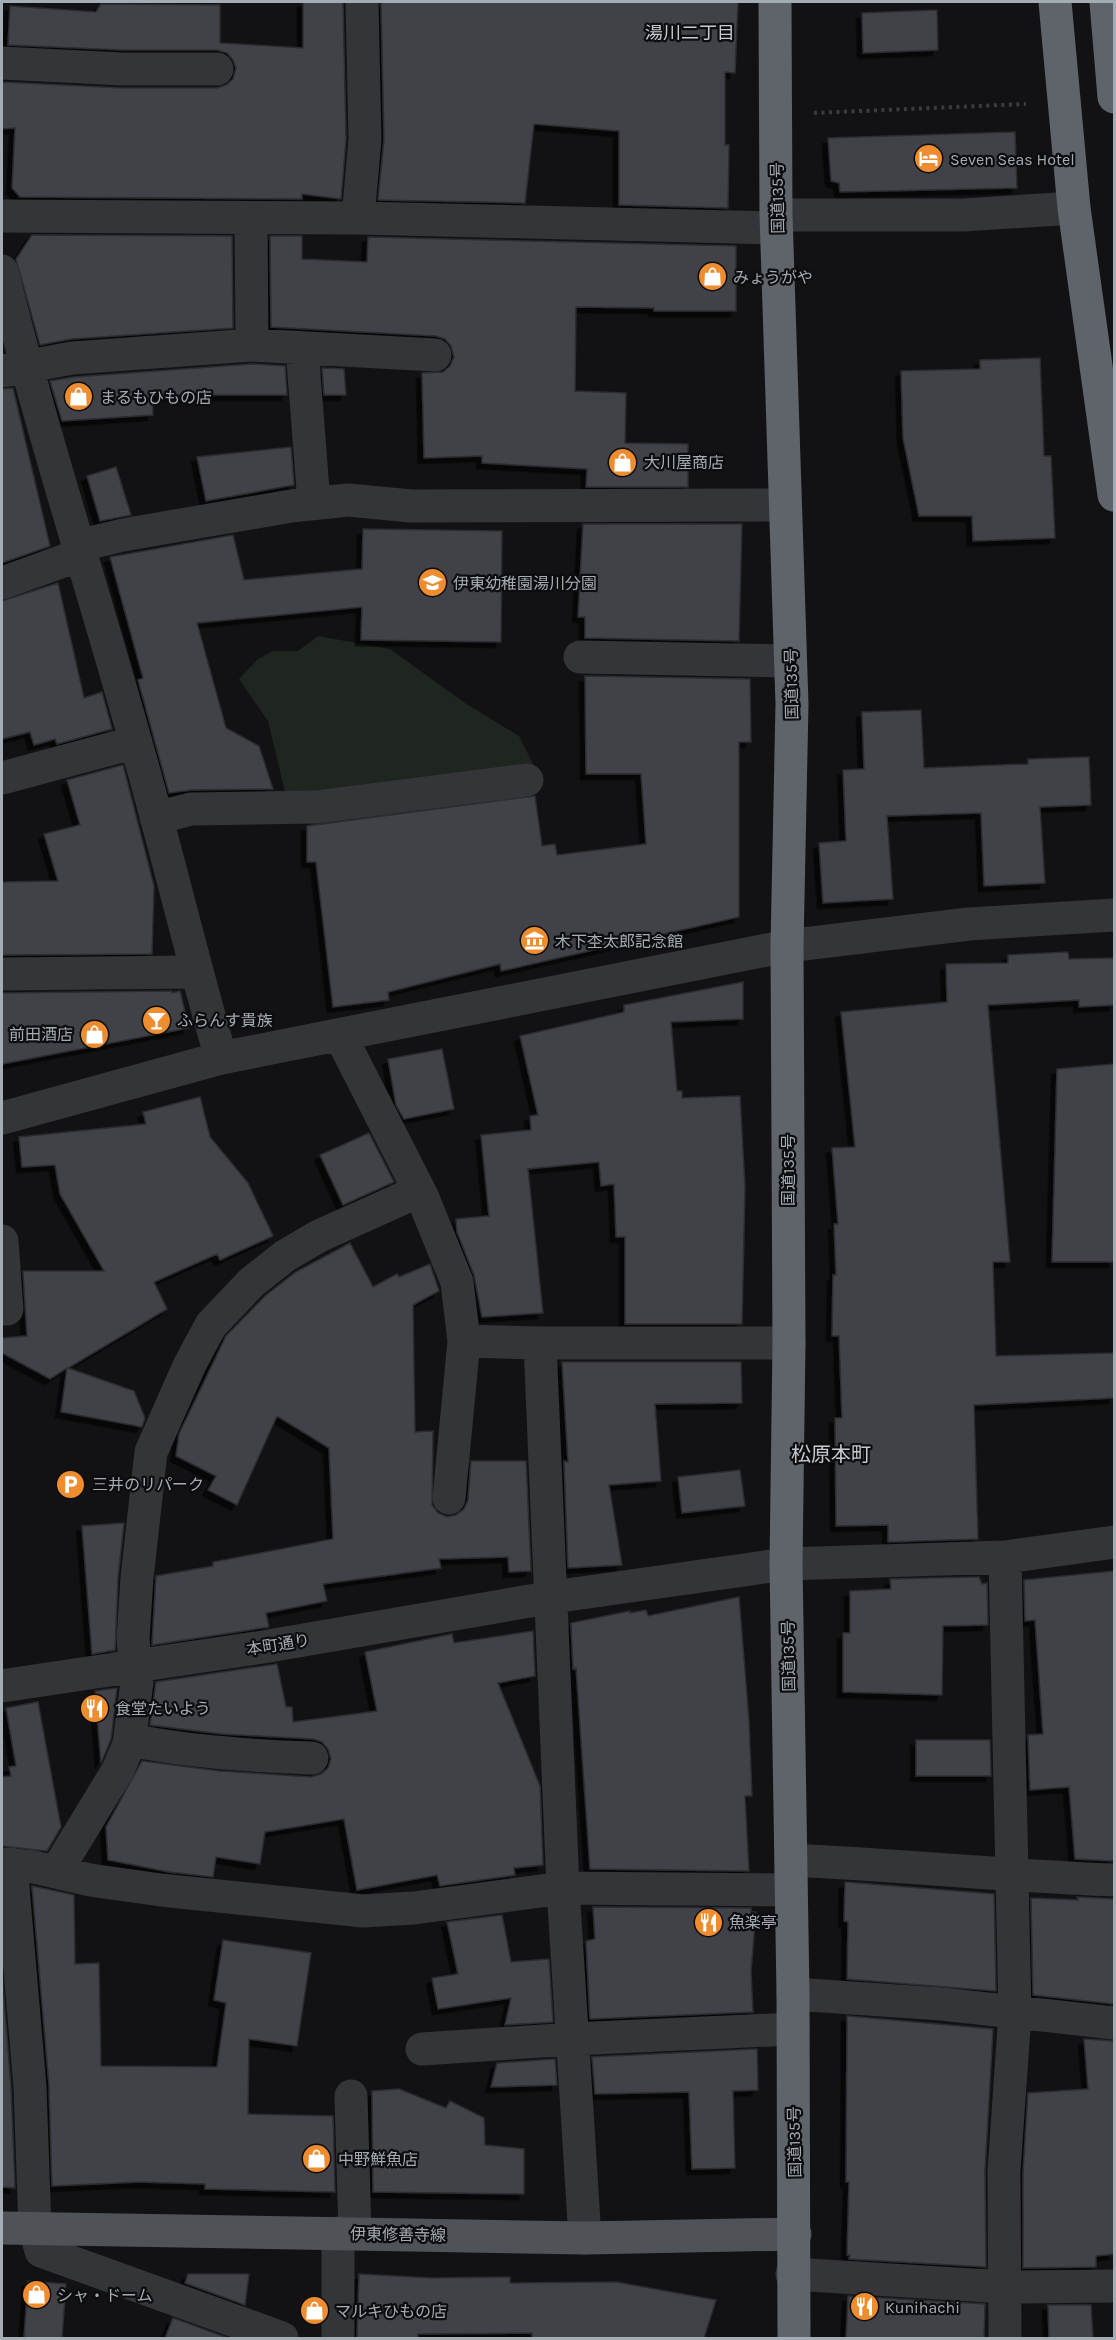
<svg xmlns="http://www.w3.org/2000/svg" width="1116" height="2340" viewBox="0 0 1116 2340" font-family="Karla,'Noto Sans JP',sans-serif">
	<defs>
		<filter id="shadow"><feDropShadow dx="-5.5" dy="5.5" stdDeviation="0" flood-color="#0009"/></filter>
	</defs>
	<rect width="100%" height="100%" fill="#121214"/>
	<path fill="#1f261f" d="M318,636l72,13 75,54 54,33 18,36 -14,25 -87,16c-31,-12 -51,11 -80,18 -13,3 -50,-11 -65,-14l-23,-96 -29,-42 19,-20 15,-8h25z"/>
	<path fill="#414347" stroke="#2c2d30" stroke-width="1.5" filter="url(#shadow)" d="M303,2h40l3,137 -5,60 -39,-5v5l-282,-2 -8,-9 3,-60 -13,1v-47l120,6h95l9,-3 7,-6 3,-11 -3,-8 -6,-7 -10,-3h-94l-115,-5 2,-39 86,6 5,-8 119,1v38l83,5z
		M381,2h357l-3,71 -10,-1v73h4l-1,63 -109,-3v-74l-85,-7 -9,79 -147,-3 6,-60z
		M937,10l1,40 -75,3 -1,-40z
		M1015,132l2,56 -177,4 -1,-9 -8,-2 -3,-43z
		M32,235l200,1 1,92 -162,11 -31,6 -24,-86z
		M270,236h32v23l65,3 1,-25 368,9v65h-82v-3l-78,-1 -1,84 51,2 -1,50 63,1v43h-102l1,-18 -105,-6v-7l-58,2 -2,-85 21,-1 7,-6 4,-9 -3,-11 -6,-7 -9,-3 -165,-9z
		M1040,358l4,98h7l4,82 -82,3 -1,-25h-53l-16,-78 -2,-67 79,-2v-9z
		M252,364l33,2 2,29h-135l1,20 -91,6 -12,-40 24,-4z
		M322,368l22,1 2,26h-22z
		M13,388l37,158 -48,17v-174z
		M291,447l3,38 -88,16 -9,-44z
		M116,467l15,48 -31,6 -13,-45z
		M583,524h159l-3,117 -154,-3v-21h-7z
		M363,529l139,2 -1,111 -140,-2 1,-33 -165,16 29,105 33,18 14,43 -82,1 -22,3 -31,-113 5,-2 -33,-121 123,-22 11,45 118,-11z
		M58,583l26,115 18,-6 10,37 -55,15 -2,-5 -21,6 -4,-13 -28,7v-138z
		M585,676l165,3 1,63h-12v175l-238,54 -1,-7 -112,28 1,8 -56,7 -17,-145h-9v-36l228,-30 7,50 13,-2 2,11 89,-11 -5,-70h-55z
		M921,710l3,58 104,-4v-5l61,-2 2,48 -51,2 5,76 -61,3 -3,-73 -94,3 6,83 -70,4 -4,-60 27,-2 -3,-71 21,-1 -2,-57z
		M123,765l31,121 -2,68 -150,1v-73l56,-1 -14,-47 36,-9 -13,-45z
		M1068,952l1,7 45,-1v47l-35,2v-7l-91,5 22,257h-17l3,94 118,-3v45l-140,7 4,134 -90,3v-17l-52,1 -1,-108h7l-3,-82h-7l1,-61h3l-2,-51h4l-6,-76 23,-1 -14,-135 106,-10 -1,-38 62,-1v-8z
		M743,982v37l-72,3 6,69h5v7l58,-2 5,91 -3,137h-117v-87h-9l-2,-53 -13,2 -2,-24 -71,7 15,144 -61,4 -8,-42 -17,-43 -1,-13 33,-3 -8,-81 50,-5 -1,-14 8,-1 -18,-79 104,-24v-7z
		M172,991v2l8,-2 9,37 -187,36v-71z
		M442,1049l12,60 -50,10 -8,-14 -8,-46z
		M1114,1064v194l-1,4h-61l5,-193z
		M200,1097l10,40 38,46 25,53 -53,24 -3,-6 -63,28 13,27 -99,59 66,23 11,27 -3,9 -81,-15 6,-44 -17,11 -48,-26v-15l25,-2 -4,-65h81l-44,-77 -5,-29 -33,2 -3,-30 127,-13 -3,-12z
		M369,1133l25,49 -51,23 -23,-50z
		M350,1243l23,44 24,-13 2,3 31,-13 9,27 -26,14 2,127 18,-1 -1,74 6,8 9,4 9,-2 8,-6 4,-9 3,-39h55l5,110 -22,1 -1,-15 -69,2 2,9 -118,16 4,17 -61,12 3,14 -117,18 4,-69 57,-10v-4l120,-23 -4,-91 -52,-32 -40,89 -29,-15 8,-14 -40,-20 3,-22 47,-98 39,-40 31,-24z
		M562,1362h179l1,41 -87,1 6,77 -52,4 13,80 -54,3 -4,-107 4,1z
		M740,1470l5,36 -63,7 -4,-36z
		M124,1523l-6,54 -3,73 -23,4 -10,-128z
		M1114,1571v290l-39,-2 -6,-72 -39,3 -2,-55 15,-1 -8,-114 -10,1 -1,-41z
		M979,1577l3,7 5,-1 1,42 -45,1 -1,69 -99,-3v-59h7v-42l41,-2 -1,-10z
		M739,1597l10,124 3,75h-7l4,75 -159,-2 -14,-201 -3,1 -2,-46 59,-12v2l16,-3 2,6z
		M533,1631l2,45 -37,7 42,103 3,79 -29,3 1,7 -75,11 -3,-11 -80,15 -13,-71 -79,13 -5,32 -44,-7 -3,20 -44,-5 -61,-12 -2,-33 36,-66 77,10 92,6 10,-3 7,-6 3,-9 -3,-10 -6,-7 -9,-3 -91,-5 -72,-9 6,-43 121,-18 9,43h6l1,15 84,-11 -12,-59 87,-18 2,9z
		M117,1688l-6,51 -10,24 -6,-72z
		M38,1702l23,125 -14,24 -45,-5v-69l9,-1 -2,-9 7,-1 -10,-58z
		M916,1740h74l1,36h-75z
		M845,1882l149,12 2,97 -149,-12 1,-57 -4,-1z
		M32,1886l42,9 1,69 24,-1 2,103 116,1 9,-64 -12,-3 9,-60 88,13 -14,93 -48,-7 -1,75 85,2 2,76 -130,-3v-5l-66,-2 -87,4 -3,-101z
		M1077,1897l37,2v105l-81,-9 -2,-97 47,2z
		M593,1907l158,1v4h5l-5,59 2,41 -163,7 -4,-78 9,-2z
		M502,1915l9,47 38,-3 4,63 -48,3 6,-27 -73,11 -6,-31 26,-4 -11,-52z
		M2,1973l9,115 4,100 -13,-1z
		M847,2016l146,13 -8,142 1,96 -137,-8 1,-4h-3l2,-73h-3z
		M1084,2039l30,2v213l-18,2v11l-73,1v-96l5,-79 60,-4z
		M757,2049l1,41 -25,1 2,77 -43,1 -3,-77 -94,2 -3,-37z
		M555,2059l2,26 -66,2 6,-24z
		M399,2089l47,19 4,-7 34,17 1,27 39,4v45l-151,-2 -1,-101z
		M188,2274h61l-4,31 -60,-22z
		M359,2274l72,4 79,-1v6l106,-1 100,18 -12,38h-172v-5l-114,1v4h-61z
		M28,2281l38,3 -4,54h-38z
		M848,2296l137,8 -1,34h-138z
		M1048,2305h43l2,33h-44z
		M173,2318l55,20h-63z"/>
	<g fill="none" stroke-linecap="round" stroke-linejoin="round">
		<path stroke="#393c40" stroke-width="4" stroke-dasharray="3 4.5" stroke-linecap="butt" d="M814,113l212,-9"/>
		<path stroke="#333539" stroke-width="33" d="M2,63l121,6h94
			M776,215h187l111,-7
			M2,216l356,2 419,10
			M358,218l7,-78 -3,-138
			M251,219l1,126
			M2,271c39,159 90,314 134,472 30,105 55,211 85,315
			M302,348l12,155
			M2,371l70,-13 180,-13 183,10
			M77,546l46,-11 168,-29 57,-6 63,6 374,-1
			M2,583l78,-28
			M580,657l210,4
			M2,778l134,-36
			M156,818l35,-9 125,-2 211,-27
			M2,974l194,-2
			M340,1035l82,161 35,86 7,59 76,2 23,545 22,350
			M2,1118l219,-60 566,-112 182,-22 145,-9
			M2,1241l5,68
			M540,1343h249
			M449,1498l15,-157
			M1005,1557l10,456 -11,158 1,167
			M2,1686l261,-39 290,-50 233,-33 219,-7 109,-15
			M130,1740c61,12 120,16 182,18
			M791,1860c108,5 215,16 323,20
			M2,1864l32,3 56,13 71,10 202,21 51,-3 149,-20 228,2
			M11,1864l19,223 5,142 6,22 241,87
			M56,1872l62,-102 11,-26 8,-62 -4,-43 4,-61 14,-126 39,-88 21,-39 41,-43 33,-26 34,-20 100,-45
			M793,1994l149,10 172,19
			M422,2049l150,-10 221,-10
			M351,2096l4,137
			M338,2233v105
			M792,2274l214,13 108,-1"/>
		<path stroke="#4f5358" stroke-width="33" d="M2,2228l583,10 210,-4"/>
		<path stroke="#5f646a" stroke-width="33" d="M775,2l1,213 16,489 -5,242 2,397 -3,221 7,430 1,344
			M1055,2l19,206 40,287
			M1106,2l8,95"/>
	</g>
	<defs>
		<symbol id="hotel-disc" viewBox="-11 -11 22 22"><circle r="9.5" fill="#ee8c30" stroke="#0d0d0f"/><path d="M-6-4.5h1.5V1H6V5H4.5V3h-9V5H-6ZM-4 0a1.8 1.8 0 1 1 3.6 0ZM.5 0V-2.5h3Q6-2.5 6 0Z" fill="#fff"/></symbol>
		<symbol id="shop-disc" viewBox="-11 -11 22 22"><circle r="9.5" fill="#ee8c30" stroke="#0d0d0f"/><path d="M-5-2.5h2.3a2.7 3.5 0 0 1 5.4 0H5L5.5 6h-11ZM-1.5-2.5h3a1.5 2.3 0 0 0-3 0Z" fill="#fff"/></symbol>
		<symbol id="school-disc" viewBox="-11 -11 22 22"><circle r="9.5" fill="#ee8c30" stroke="#0d0d0f"/><path d="M0-5L7-2L0 1L-7-2ZM-4 1L0 2.5L4 1V4Q0 6-4 4Z" fill="#fff"/></symbol>
		<symbol id="museum-disc" viewBox="-11 -11 22 22"><circle r="9.5" fill="#ee8c30" stroke="#0d0d0f"/><path d="M0-6L6-3V-2H-6V-3ZM-5-1h2V3h-2ZM-1-1h2V3h-2ZM3-1h2V3H3ZM-6 4H6V6H-6Z" fill="#fff"/></symbol>
		<symbol id="bar-disc" viewBox="-11 -11 22 22"><circle r="9.5" fill="#ee8c30" stroke="#0d0d0f"/><path d="M-6-5H6L.8 .8V4.5H3.5V6h-7V4.5H-.8V.8Z" fill="#fff"/></symbol>
		<symbol id="parking-disc" viewBox="-11 -11 22 22"><circle r="9.5" fill="#ee8c30" stroke="#0d0d0f"/><path d="M-3.5-5.5H1a3.5 3.5 0 0 1 0 7H-1V5.5H-3.5ZM-1-3.4V-.6H.8a1.4 1.4 0 0 0 0-2.8Z" fill="#fff"/></symbol>
		<symbol id="restaurant-disc" viewBox="-11 -11 22 22"><circle r="9.5" fill="#ee8c30" stroke="#0d0d0f"/><path d="M-5-6h1v4h1v-4h1v4h1v-4h1v5L-1.5 .5V6h-2V.5L-5-1ZM5-6V6H3V1.5H1.5Q1.5-4 5-6Z" fill="#fff"/></symbol>
	</defs>
	<g fill-rule="evenodd">
		<use href="#hotel-disc" x="912" y="142" width="33" height="33"/>
		<use href="#shop-disc" x="696" y="260" width="33" height="33"/>
		<use href="#shop-disc" x="62" y="380" width="33" height="33"/>
		<use href="#shop-disc" x="606" y="446" width="33" height="33"/>
		<use href="#school-disc" x="416" y="566" width="33" height="33"/>
		<use href="#museum-disc" x="518" y="924" width="33" height="33"/>
		<use href="#bar-disc" x="140" y="1004" width="33" height="33"/>
		<use href="#shop-disc" x="78" y="1018" width="33" height="33"/>
		<use href="#parking-disc" x="54" y="1468" width="33" height="33"/>
		<use href="#restaurant-disc" x="78" y="1692" width="33" height="33"/>
		<use href="#restaurant-disc" x="692" y="1906" width="33" height="33"/>
		<use href="#shop-disc" x="300" y="2142" width="33" height="33"/>
		<use href="#shop-disc" x="20" y="2278" width="33" height="33"/>
		<use href="#restaurant-disc" x="848" y="2290" width="33" height="33"/>
		<use href="#shop-disc" x="298" y="2294" width="33" height="33"/>
	</g>
	<g text-anchor="middle" stroke-width="4.5" stroke-linejoin="round" paint-order="stroke">
		<g font-size="16" fill="#a4acb4" stroke="#0d0d0f" text-anchor="start">
			<text x="950" y="165">Seven Seas Hotel</text>
			<text x="733" y="283">みょうがや</text>
			<text x="100" y="403">まるもひもの店</text>
			<text x="644" y="468">大川屋商店</text>
			<text x="453" y="589">伊東幼稚園湯川分園</text>
			<text x="555" y="947">木下杢太郎記念館</text>
			<text x="177" y="1026">ふらんす貴族</text>
			<text x="73" y="1040" text-anchor="end">前田酒店</text>
			<text x="92" y="1490">三井のリパーク</text>
			<text x="115" y="1714">食堂たいよう</text>
			<text x="729" y="1928">魚楽亭</text>
			<text x="338" y="2165">中野鮮魚店</text>
			<text x="57" y="2301">シャ・ドーム</text>
			<text x="885" y="2313">Kunihachi</text>
			<text x="335" y="2317">マルキひもの店</text>
		</g>
		<g font-size="16" fill="#a4acb4" stroke="#0d0d0f">
			<text transform="translate(777 198) rotate(-91)" y="6">国道135号</text>
			<text transform="translate(791 684) rotate(-91)" y="6">国道135号</text>
			<text transform="translate(788 1170) rotate(-90)" y="6">国道135号</text>
			<text transform="translate(278 1644) rotate(-9)" y="6">本町通り</text>
			<text transform="translate(788 1656) rotate(-91)" y="6">国道135号</text>
			<text transform="translate(794 2142) rotate(-91)" y="6">国道135号</text>
			<text transform="translate(398 2234) rotate(1)" y="6">伊東修善寺線</text>
		</g>
		<g font-size="18" fill="#c5cad0" stroke="#0d0d0f">
			<text x="690" y="39">湯川二丁目</text>
		</g>
		<g font-size="20" fill="#c5cad0" stroke="#0d0d0f">
			<text x="831" y="1461">松原本町</text>
		</g>
	</g>
	<rect width="1116" height="2340" fill="none" stroke="#a4acb4" stroke-width="6"/>
</svg>
